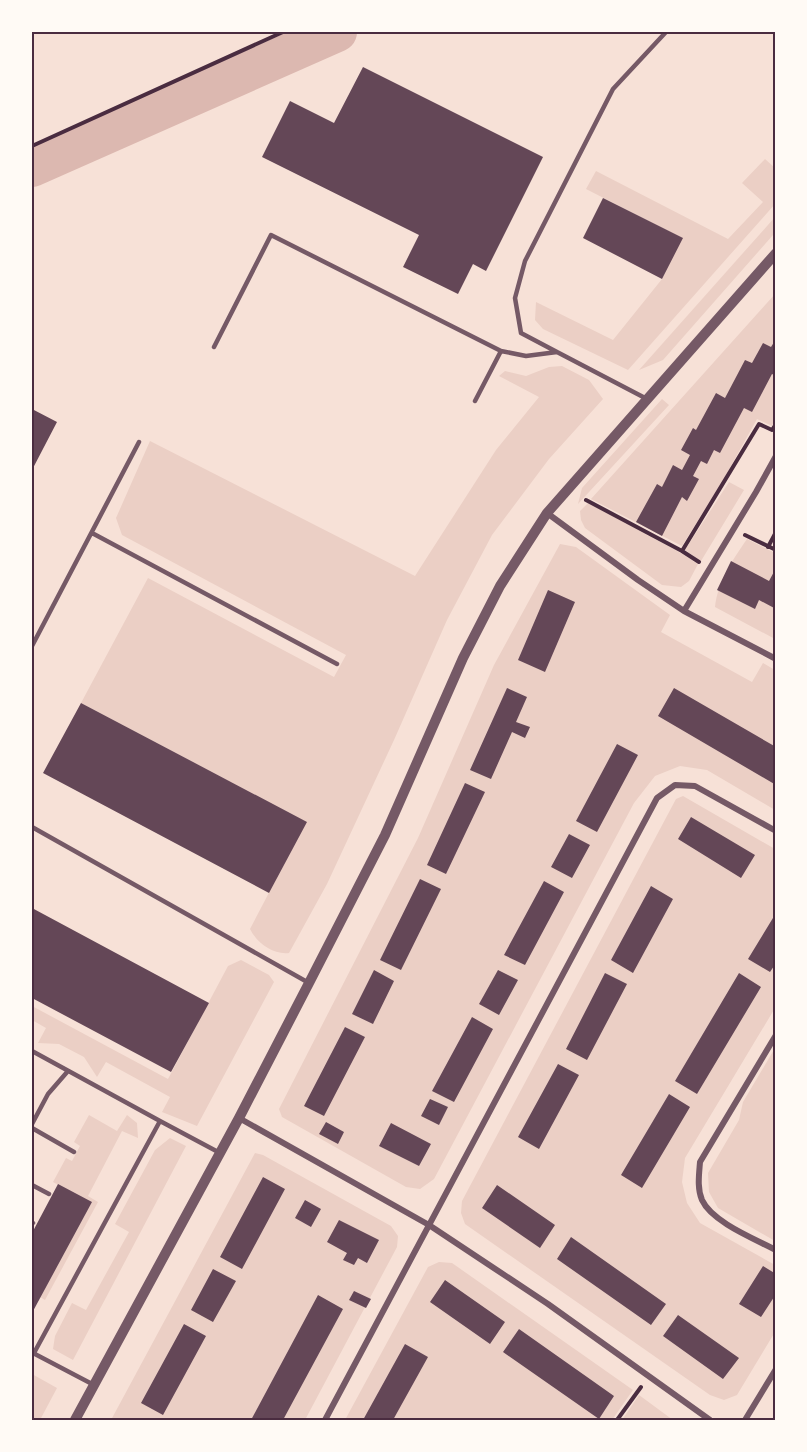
<svg xmlns="http://www.w3.org/2000/svg" width="807" height="1452" viewBox="0 0 807 1452" font-family="Poppins,sans-serif">
	<rect width="100%" height="100%" fill="#f7e1d7"/>
	<path fill="#ebcfc5" d="M765,159l10,9v36l-147,166 -85,-41 -8,-9 1,-18 77,38 49,-61 20,-41 -96,-49 10,-18 132,68 35,-37 -21,-19z
		M775,217l-2,18 -110,125 -24,10z
		M775,294v125l-3,7 -15,-7 -35,63 -40,64 -91,-47z
		M562,366l27,14 14,19 -54,60 -57,76 -45,85 -53,120 -67,144 -38,69c-16,2 -32,-10 -39,-24l56,-107 -225,-119 67,-125 186,99 12,-22 -224,-120 -6,-17 34,-77 265,135 81,-126 43,-53 -40,-21 6,-5 21,5 23,-9z
		M662,399l7,6 -91,99 4,-16z
		M729,482l15,8 -43,71 -16,-11z
		M588,503l93,50 17,11 -9,17 -8,6 -19,-2 -77,-57 -4,-8 -1,-9z
		M747,539l28,14v86l-60,-32c3,-26 17,-46 32,-68z
		M560,544l16,3 94,68 -9,17 91,50 11,-19 12,7v140l-68,-40 -27,-4 -25,10 -21,27 -200,376 -14,10 -14,-2 -124,-70 -3,-8 139,-271 76,-173z
		M683,796l92,53v159l-90,150 -3,24 5,21 13,20 75,42v67l-38,63 -13,5 -14,-5 -245,-171 -4,-11 1,-12 214,-402z
		M241,960l28,15 5,7 -77,144 -35,-14 8,-15 -64,-35 -9,15 -13,-20 -25,-13 -21,-1 8,-15 -14,-8v-14l136,73 60,-113z
		M775,1048v193l-57,-33 -9,-16 -1,-19 31,-53 4,-18z
		M89,1115l28,16 10,-16 10,8 1,15 -16,-7 -34,65 10,6 -53,98 -5,-3 51,-94 -38,-21 13,-24 6,3 8,-15 -6,-4z
		M170,1138l16,8 -113,214 -20,-11 2,-13 17,-33 14,7 43,-78 -14,-8 40,-74z
		M255,1153l8,2 128,71 7,10 -1,11 -92,173h-194z
		M439,1262l13,1 181,127 -21,30h-267l83,-153z
		M32,1374l25,14 -17,32h-8z
		M639,1395l34,25h-51z"/>
	<g fill="none" stroke-linecap="round" stroke-linejoin="round">
		<path stroke="#dcb8b0" stroke-width="40" d="M32,167l305,-135"/>
	</g>
	<path fill="#644757" d="M363,67l180,90 -57,114 -13,-7 -15,30 -55,-27 16,-32 -157,-78 28,-56 44,22z
		M603,198l80,40 -21,41 -79,-41z
		M776,339v37l-4,-2 -20,38 -8,-4 -24,45 -6,-3 -7,14 -6,-3 -8,15 6,3 -12,22 -5,-4 -20,39 -26,-14 21,-38 5,3 11,-22 9,5 8,-15 -9,-5 12,-22 3,2 20,-37 9,5 20,-38 7,3 11,-20 8,4z
		M32,409l25,13 -25,48z
		M731,561l38,20 7,-13v41l-17,-9 -4,9 -38,-19z
		M548,590l27,12 -30,70 -27,-12z
		M507,688l20,9 -11,25 14,5 -5,11 -13,-6 -21,47 -21,-9z
		M674,688l102,59v38l-118,-69z
		M81,703l226,119 -38,71 -226,-120z
		M617,744l21,11 -41,77 -21,-11z
		M465,783l20,9 -39,82 -19,-9z
		M691,817l64,38 -14,23 -63,-39z
		M569,834l21,11 -18,33 -21,-11z
		M420,879l21,10 -40,81 -21,-10z
		M544,881l20,11 -39,73 -21,-10z
		M651,886l22,13 -40,74 -22,-13z
		M32,908l177,95 -38,69 -139,-74z
		M776,913v50l-6,9 -22,-13z
		M374,970l20,11 -21,43 -21,-10z
		M498,970l20,10 -19,35 -20,-11z
		M605,973l22,11 -40,76 -21,-11z
		M739,973l22,14 -64,107 -22,-13z
		M472,1017l21,12 -39,73 -22,-11z
		M345,1027l20,10 -41,79 -20,-10z
		M558,1064l21,11 -40,74 -21,-12z
		M669,1094l21,13 -48,81 -21,-13z
		M430,1099l18,8 -9,18 -18,-9z
		M326,1122l18,10 -6,12 -19,-10z
		M391,1123l40,21 -12,22 -40,-20z
		M263,1177l22,12 -43,80 -22,-12z
		M58,1184l34,18 -60,111v-80z
		M497,1185l58,40 -15,23 -58,-40z
		M305,1200l16,9 -10,18 -16,-9z
		M339,1220l40,20 -12,23 -9,-5 -4,7 -11,-5 4,-7 -20,-11z
		M571,1237l95,67 -15,21 -94,-66z
		M763,1266l13,8v20l-15,23 -22,-13z
		M213,1269l23,12 -23,41 -22,-12z
		M445,1280l60,42 -15,22 -60,-42z
		M354,1291l17,8 -5,9 -17,-8z
		M318,1295l25,14 -60,111h-32z
		M678,1315l61,43 -16,21 -60,-43z
		M184,1324l22,12 -43,79 -22,-12z
		M519,1329l95,67 -15,23 -96,-67z
		M405,1344l23,13 -35,63h-30z"/>
	<g fill="none" stroke-linecap="round" stroke-linejoin="round">
		<path stroke="#4a2c40" stroke-width="4" d="M32,146l251,-114
			M586,500l96,51 17,11
			M745,535l31,15
			M768,547l8,-15
			M682,551l77,-127 13,6 4,-6
			M617,1420l24,-33"/>
		<path stroke="#755966" stroke-width="4.5" d="M214,347l57,-112 230,116 25,5 31,-4 90,47
			M557,352l-36,-19 -6,-35 10,-37 88,-172 53,-57
			M475,401l26,-50
			M92,533l245,131
			M32,646l107,-204
			M32,827l277,156
			M32,1051l128,70 -126,232
			M160,1121l60,32
			M32,1124l16,-30 20,-23
			M32,1128l42,24
			M32,1185l17,9
			M32,1222l1,1
			M33,1353l61,32"/>
		<path stroke="#755966" stroke-width="6" d="M547,513l91,67 46,31 92,48
			M684,611l72,-119 20,-36
			M776,1035l-76,127c-1,13 -3,26 2,38 10,22 53,39 74,50
			M239,1118l190,107 119,79 162,116
			M325,1420l332,-622 18,-13 20,1 81,45
			M745,1420l31,-51"/>
		<path stroke="#755966" stroke-width="10" d="M75,1420l164,-302 70,-135 76,-148 78,-177 37,-72 47,-73 229,-260"/>
	</g>
	<rect width="807" height="1452" fill="none" stroke="#fffaf5" stroke-width="66"/>
	<rect x="33" y="33" width="741" height="1386" fill="none" stroke="#4a2c40" stroke-width="2"/>
</svg>
